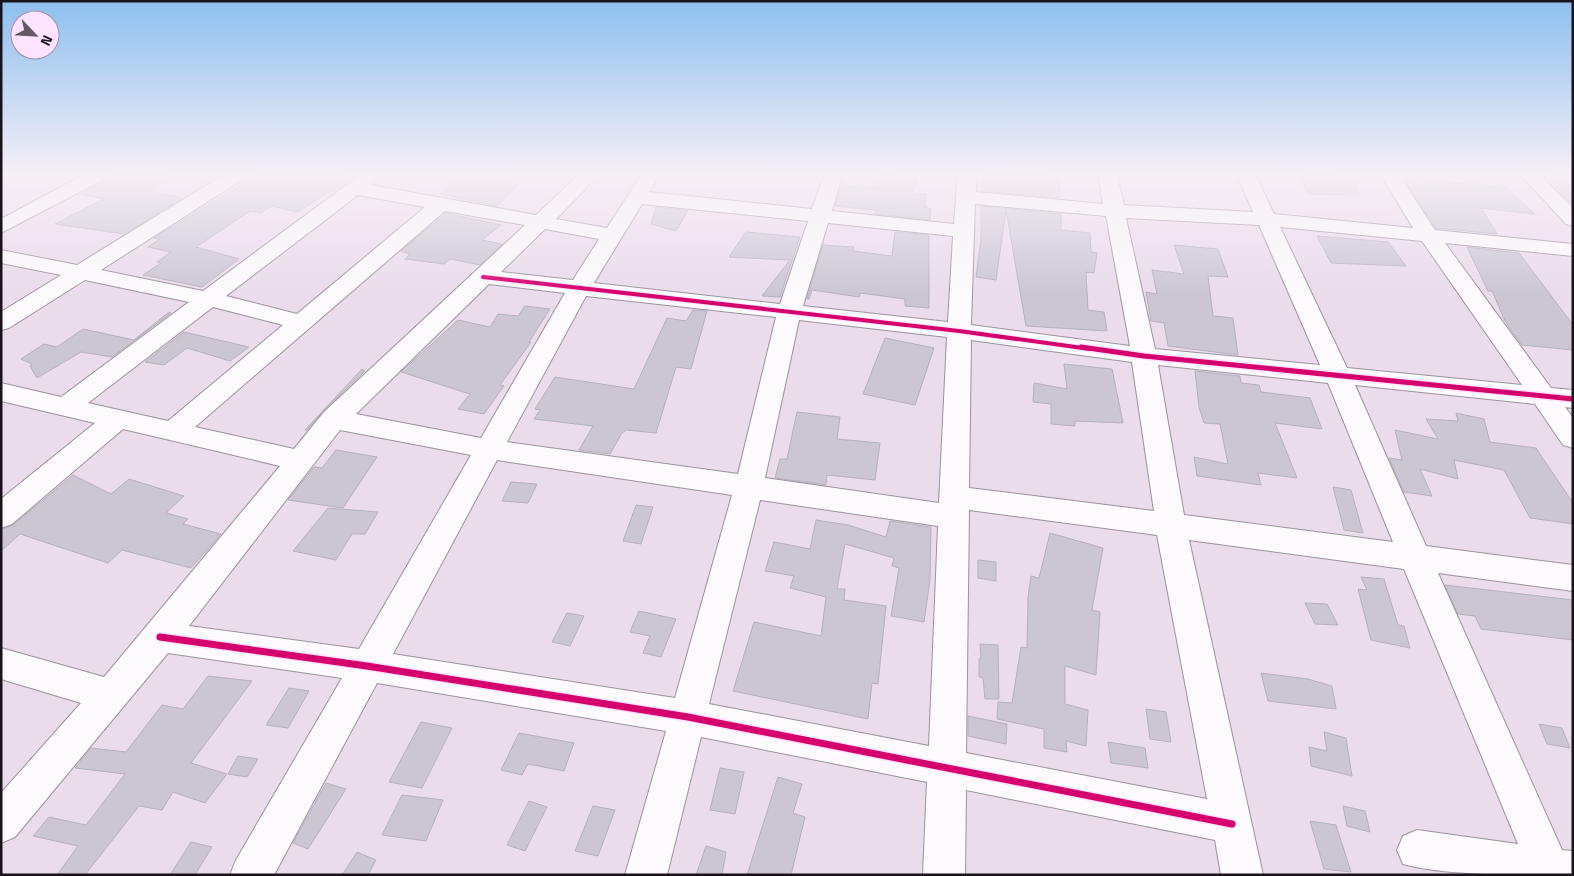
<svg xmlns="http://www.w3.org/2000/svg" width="1574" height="876" viewBox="0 0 1574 876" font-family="'Titillium Web',sans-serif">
	<rect width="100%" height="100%" fill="#eadceb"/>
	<path fill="#ccc6d3" stroke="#b6b1bd" d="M116,172h63l-30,19 33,7 -58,36 -69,-10 49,-25 -23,-5 30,-16z
		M262,172l28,2 3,-2h39l21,5 -55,35 -27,-6 -10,7 -11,-2 -54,36 43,12 -37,28 -59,-12 18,-12 -4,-1 14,-10 -23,-5 12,-8 -6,-1z
		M983,172h35l41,5 1,21 -78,-7z
		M1545,172l28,3v30l-10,-10z
		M1299,173l51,4 10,18 -52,-1z
		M882,174l36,4 -6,15 14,1 -1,13 6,2 -1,11 -55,-6 1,-4 -41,-4 7,-21 36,3z
		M467,175l52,9 -22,22 -57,-12z
		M1405,181l31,4 -3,-4 72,6 30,27 -54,-6 16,26 -61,-6z
		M981,206l80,8v16l29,3 1,19 6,1 -3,20 -8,-1 2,38 16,2 3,19 -81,-5 -20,-116 -10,70 -20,-3 5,-38z
		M656,207l32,4 -12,20 -25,-7z
		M446,213l55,12 -19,15 20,4 -22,21 -30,-6 -6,5 -39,-5 5,-5 -9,-3z
		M746,232l54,5 -20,60 -18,-1 28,-36 -61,-3z
		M895,232l34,3v73l-24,-2v-7l-45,-6 -1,4 -47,-7 -3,9h-2l16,-54 31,2 -1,4 39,5z
		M1317,236l71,6 18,24 -75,-3z
		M1174,245l44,4 10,28 -20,-1 5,40 20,2 5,37 -70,-9 -4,-23 -13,-2 -5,-29 11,2 -5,-24 32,4z
		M1467,247l52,6 54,72v25l-51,-5 -16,-22 -14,-32h-4z
		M525,306l25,3 -21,33h2l-31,43 4,1 -20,28 -26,-5 12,-15 -69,-22 57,-52 32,7 8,-13 20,2z
		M693,310l14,1 -16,58 -15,-2 -20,66 -30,-3 -4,3 -12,21 -31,-4 14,-24 -59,-7 6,-9 -5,-1 20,-32 79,12 33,-71 19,3z
		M169,312l2,1 -59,44 -31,-5 -44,26 -7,-12 2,-2 -11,-5 23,-15 13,3 26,-18 51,11z
		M184,332l65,15 -19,14 -43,-13 -23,17 -19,-3z
		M885,338l49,10 -19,57 -52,-11z
		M1064,364l48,5 11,54 -48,-2v5l-24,-2v-20l-18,-2 1,-19 33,6z
		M362,369l3,2 -42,40 -16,19h-2z
		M1195,371l45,5 1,7 18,2 2,7 49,6 12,31 -47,-6 22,55 -39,-5 3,12 -64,-9 -3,-19 34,7 -8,-40 -16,-1 -5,-16z
		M797,412l43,5 -3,22 43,4 -5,37 -48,-5 -1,10 -51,-7 5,-19h7z
		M1456,413l28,6 6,23 46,6 37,55v21l-43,-6 -26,-48 -50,-10 4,19 -38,-10 12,27 -28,-4 -15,-34 13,2 -7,-30 43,9 -12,-20 32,2z
		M336,450l41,7 -34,51 -55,-8 26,-33 8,1z
		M73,475l38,19 18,-15 55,17 -18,17 22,6 -5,5 38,10 -30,34 -69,-18 -14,13 -88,-29 -19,17v-21l12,-5z
		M511,482l26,2 -9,19 -26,-2z
		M1333,487l18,3 12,43 -19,-3z
		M636,505l17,2 -12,37 -18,-3z
		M328,508l50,4 -13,22h-13l-16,26 -43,-9z
		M816,520l32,5 38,12 4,-16 41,6 -1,53 -6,42 -33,-6 8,-48 -7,-2 2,-8 -49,-14 -8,45h8l-1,11 42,6 -8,78 -6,-1 -4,36 -135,-28 21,-69 67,14 5,-39 -36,-9 4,-12 -29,-5 9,-29 36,7z
		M1050,533l53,15 -11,62 8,2 -4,63 -31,-9v38l23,6 -2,36 -20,-5 1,11 -23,-4v-19l-47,-10 1,-17 14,1 9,-56 6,1 1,-51 3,-21 8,2z
		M978,560l18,2v19l-18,-3z
		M1361,577l23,2 14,46 6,1 6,22 -39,-8 -13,-51 9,1z
		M1445,585l128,15v40l-92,-11 -6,-13 -17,-2z
		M1305,603l22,1 11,21 -23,-1z
		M639,611l37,8 -15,38 -18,-4 7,-17 -20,-4z
		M567,613l17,3 -14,30 -18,-4z
		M980,644l18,1 1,54h-14l-2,-21 -4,-1v-18h2z
		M1261,673l47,6 24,7 4,23 -68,-8z
		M208,676l44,5 -61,82 36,11 -22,29 -32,-11 -11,18 -23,-4 -54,69h-28l21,-29 -45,-10 16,-19 37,8 39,-51 -50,-6 16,-20 35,4 36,-47 21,4z
		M289,688l20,3 -21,37 -22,-3z
		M1146,709l20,3 5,30 -21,-3z
		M968,716l39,8 -1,20 -38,-8z
		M421,722l31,6 -30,60 -33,-6z
		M1539,724l23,4 8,20 -23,-4z
		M1324,732l22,6 6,38 -41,-10 -2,-19 18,4z
		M519,733l55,10 -10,28 -36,-7 -6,11 -21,-5z
		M1108,742l37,6 3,20 -37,-5z
		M238,756l20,3 -11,18 -19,-3z
		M720,768l24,4 -9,42 -25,-4z
		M778,777l24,7 -9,29 12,4 -14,58h-44z
		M326,783l20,6 -38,60 -15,-6z
		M402,795l41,5 -17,41 -44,-6z
		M529,801l18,6 -22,44 -18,-6z
		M593,806l22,4 -17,46 -23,-5z
		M1343,806l22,5 5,21 -23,-6z
		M1310,821l26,4 15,47 -27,-3z
		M191,842l21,5 -17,28h-25z
		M706,846l20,6 -4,23h-26z
		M357,852l19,8 -8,15h-26z"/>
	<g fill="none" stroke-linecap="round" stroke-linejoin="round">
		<defs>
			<path id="minor" d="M1,172h14l-2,4 -12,4z
				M89,172h23l-2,4 -109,57v-14z
				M228,172h22l-2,4 -147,94 102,21 161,-119h21l-14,13 165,30 46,-43h20l-46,47 51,9 36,-56h18l-12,20 163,17 13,-37h18l-11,39 122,13 4,-52h18v20l127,12 -5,-32h18l8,33 129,7 -17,-40h18l20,42 139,14 -34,-56h18l38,58 138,14v12l-128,-13 106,145 22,2v18l-8,-1 8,11v30l-10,-3 -28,-41 -180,-19 71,161 147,19v26l-135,-18 124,277 11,1v24c-49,0 -127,1 -170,-11l-6,-14 6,-14 14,-6 101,14 -114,-275 -215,-29 74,335h-42l-6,-35 -249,-50 -1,85h-42l4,-93 -226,-45 -34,138h-42l41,-144 -289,-48 -103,192h-44l6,-15 106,-182 -174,-25 -153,184 -14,6v-50l80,-90 -80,-24v-31l103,29 176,-211 -157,-37 -111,95 -11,4v-29l94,-76 -94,-22v-18l60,14 128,-95 -104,-22 -76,48 -8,2v-18l60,-37 -60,-12v-13l76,15zM358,195l67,12 -128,107 -71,-18zM642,204l166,17 -28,83 -186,-21zM975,204l131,12 24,130 -159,-21zM445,211l80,14 -201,187 -30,37 -99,-22zM1126,218l133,7 61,140 -165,-16zM828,223l125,13 -5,86 -145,-16zM1280,227l142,14 100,144 -175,-17zM545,229l54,10 -26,41 -72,-8zM489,284l76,9 -84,145 -125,-24zM586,296l190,21 -38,157 -231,-32zM213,307l70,18 -115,96 -80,-18zM799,320l148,17 -8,166 -174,-25zM971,340l161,22 22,149 -185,-23zM1158,365l170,18 65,159 -209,-27zM340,430l131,25 -112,194 -170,-23zM497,460l235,35 -57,203 -282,-44zM760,500l178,26 -9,220 -220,-42zM969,510l188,25 50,264 -241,-46z
				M1518,172h19l36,36v18l-7,-2z"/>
		</defs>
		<use href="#minor" stroke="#9d929e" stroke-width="2"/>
		<use href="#minor" fill="#fcfafc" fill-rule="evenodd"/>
		<defs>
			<path id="cycleway-far2" d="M483,277l476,54 131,18"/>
			<path id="cycleway-far1" d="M1081,347l63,9 429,43"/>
			<path id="cycleway" d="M160,637l207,29 321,51 544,107"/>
		</defs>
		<use href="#cycleway-far2" stroke="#fce3ff" stroke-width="6"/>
		<use href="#cycleway-far1" stroke="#fce3ff" stroke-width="8"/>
		<use href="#cycleway" stroke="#fce3ff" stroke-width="10"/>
		<use href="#cycleway-far2" stroke="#d6006c" stroke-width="4"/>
		<use href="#cycleway-far1" stroke="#d6006c" stroke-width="5"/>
		<use href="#cycleway" stroke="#d6006c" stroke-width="7"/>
	</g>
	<linearGradient id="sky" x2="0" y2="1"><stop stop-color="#8dbfef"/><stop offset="0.59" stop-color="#f6eff6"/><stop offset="1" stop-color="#f6eff6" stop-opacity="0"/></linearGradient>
	<rect width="1574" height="294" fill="url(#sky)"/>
	<rect width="1574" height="876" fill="none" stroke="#1b131c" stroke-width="5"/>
	<g transform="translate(35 35) rotate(115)"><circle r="24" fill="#fce3ff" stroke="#a290a4"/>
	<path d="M0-4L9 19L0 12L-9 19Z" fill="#635964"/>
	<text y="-8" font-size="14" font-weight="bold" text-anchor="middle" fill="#1b131c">N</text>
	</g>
</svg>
